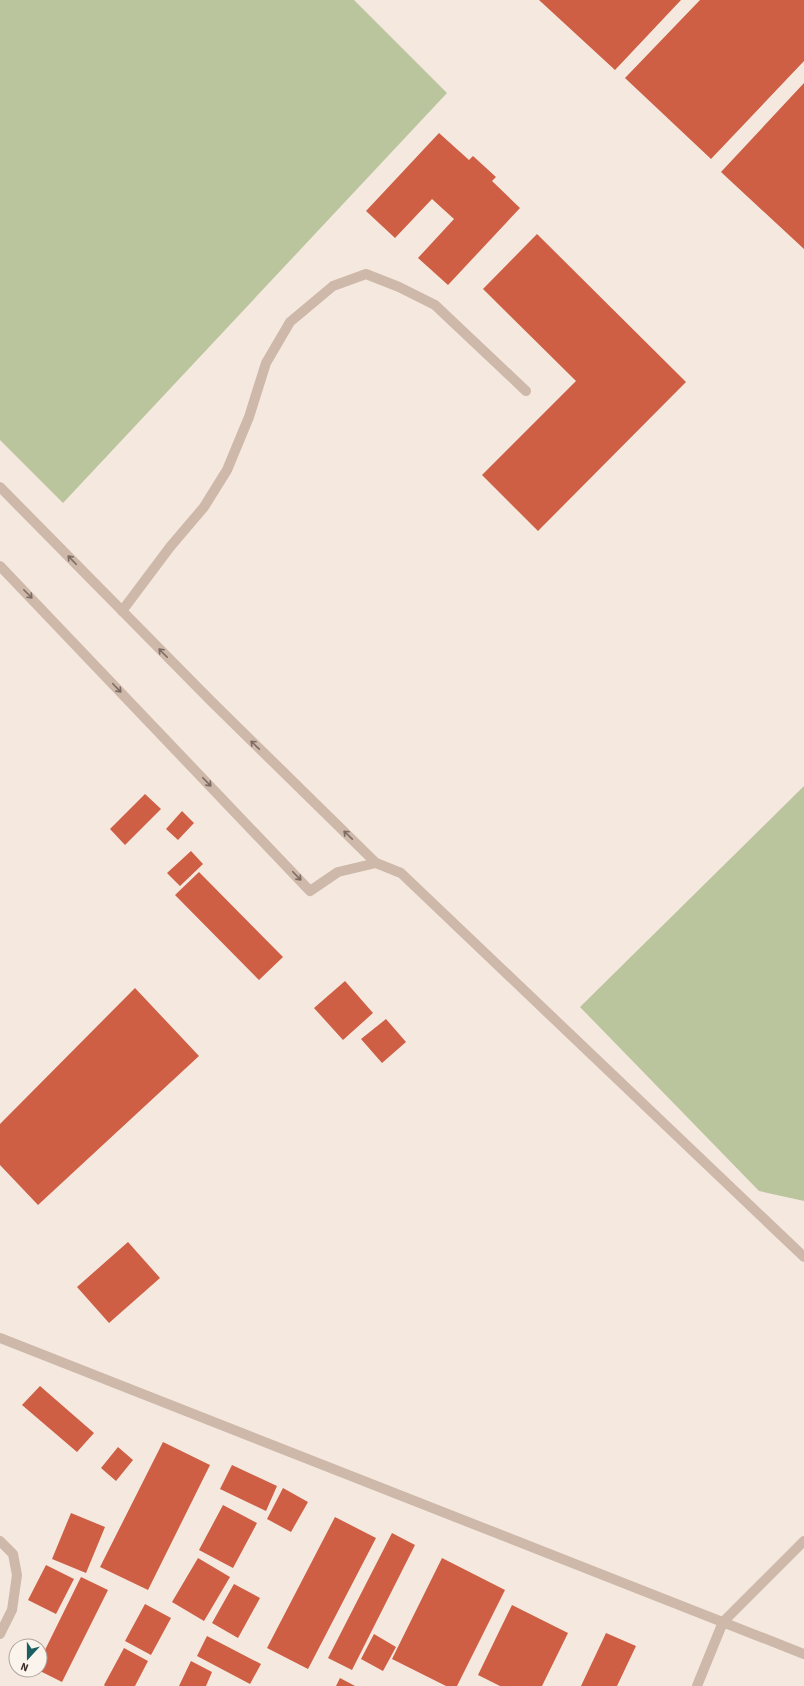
<svg xmlns="http://www.w3.org/2000/svg" width="804" height="1686" viewBox="0 0 804 1686" font-family="'Source Sans 3',sans-serif">
	<rect width="100%" height="100%" fill="#f5e9df"/>
	<path fill="#bac59d" d="M0,0h354l93,93 -384,410 -63,-63z
		M804,786v415l-45,-10 -179,-184z"/>
	<path fill="#ce5e44" d="M539,0h142l-66,70z
		M700,0h104v61l-93,98 -86,-81z
		M804,83v166l-83,-77z
		M439,133l30,27 4,-4 23,21 -4,4 28,27 -72,77 -30,-27 36,-39 -22,-20 -37,39 -29,-27z
		M537,234l149,148 -148,149 -56,-56 94,-94 -93,-92z
		M145,794l16,15 -36,36 -15,-16z
		M182,811l12,12 -16,17 -12,-11z
		M191,851l12,13 -23,22 -13,-13z
		M199,872l84,85 -24,23 -84,-85z
		M345,981l28,32 -30,27 -29,-32z
		M135,988l64,68 -161,149 -38,-40v-41z
		M386,1019l20,23 -24,21 -21,-24z
		M128,1242l32,36 -51,45 -32,-36z
		M40,1386l54,47 -17,19 -55,-47z
		M163,1442l47,23 -62,125 -48,-23z
		M118,1447l15,13 -17,21 -15,-13z
		M232,1465l45,21 -11,25 -46,-22z
		M283,1488l25,14 -17,30 -24,-13z
		M223,1505l34,18 -24,45 -34,-18z
		M71,1513l34,14 -19,46 -34,-14z
		M335,1517l41,21 -68,131 -41,-21z
		M392,1533l23,12 -63,125 -24,-12z
		M198,1558l32,19 -26,44 -32,-19z
		M442,1558l63,32 -48,96h-11l-54,-27z
		M46,1565l28,14 -18,35 -28,-14z
		M81,1577l27,13 -46,92 -22,-11v-11z
		M234,1584l26,14 -22,40 -26,-15z
		M145,1604l26,14 -20,37 -26,-14z
		M512,1605l56,28 -26,53h-42l-22,-11z
		M606,1633l30,13 -19,40h-36z
		M374,1634l22,13 -13,24 -22,-12z
		M207,1636l54,28 -11,20 -53,-28z
		M124,1648l24,13 -13,25h-30l-1,-1z
		M191,1661l21,11 -6,14h-27z
		M340,1678l15,8h-19z"/>
	<g fill="none" stroke-linecap="round" stroke-linejoin="round">
		<path stroke="#ceb8aa" stroke-width="10" d="M122,611l48,-64 34,-40 23,-37 22,-53 17,-54 24,-41 43,-36 33,-12 33,13 36,18 91,86"/>
		<path stroke="#ceb8aa" stroke-width="10" d="M0,487l211,214 165,162
			M0,566l310,325 28,-19 38,-9 25,10 403,384
			M0,1338l804,316
			M0,1541l13,13 4,21 -5,35 -12,24
			M697,1686l26,-64 81,-81"/>
	</g>
	<defs><path id="oneway-shaft" d="M-6 0H5M1.5-3L5.5 0L1.5 3" fill="none" stroke-width="1.6" stroke-linecap="round" stroke-linejoin="round"/></defs>
	<g stroke="#7d6c64">
		<use href="#oneway-shaft" transform="translate(72 560) rotate(-134)"/>
		<use href="#oneway-shaft" transform="translate(28 594) rotate(45)"/>
		<use href="#oneway-shaft" transform="translate(163 653) rotate(-135)"/>
		<use href="#oneway-shaft" transform="translate(117 688) rotate(46)"/>
		<use href="#oneway-shaft" transform="translate(255 745) rotate(-136)"/>
		<use href="#oneway-shaft" transform="translate(207 782) rotate(46)"/>
		<use href="#oneway-shaft" transform="translate(348 835) rotate(-136)"/>
		<use href="#oneway-shaft" transform="translate(297 876) rotate(46)"/>
	</g>
	<g transform="translate(28 1658) rotate(201)"><circle r="19" fill="#fbf4ec" stroke="#aea59e"/>
	<path d="M0-3L7 15L0 10L-7 15Z" fill="#1b5f60"/>
	<text y="-6" font-size="11" font-weight="bold" text-anchor="middle" fill="#3b2e2a">N</text>
	</g>
</svg>
